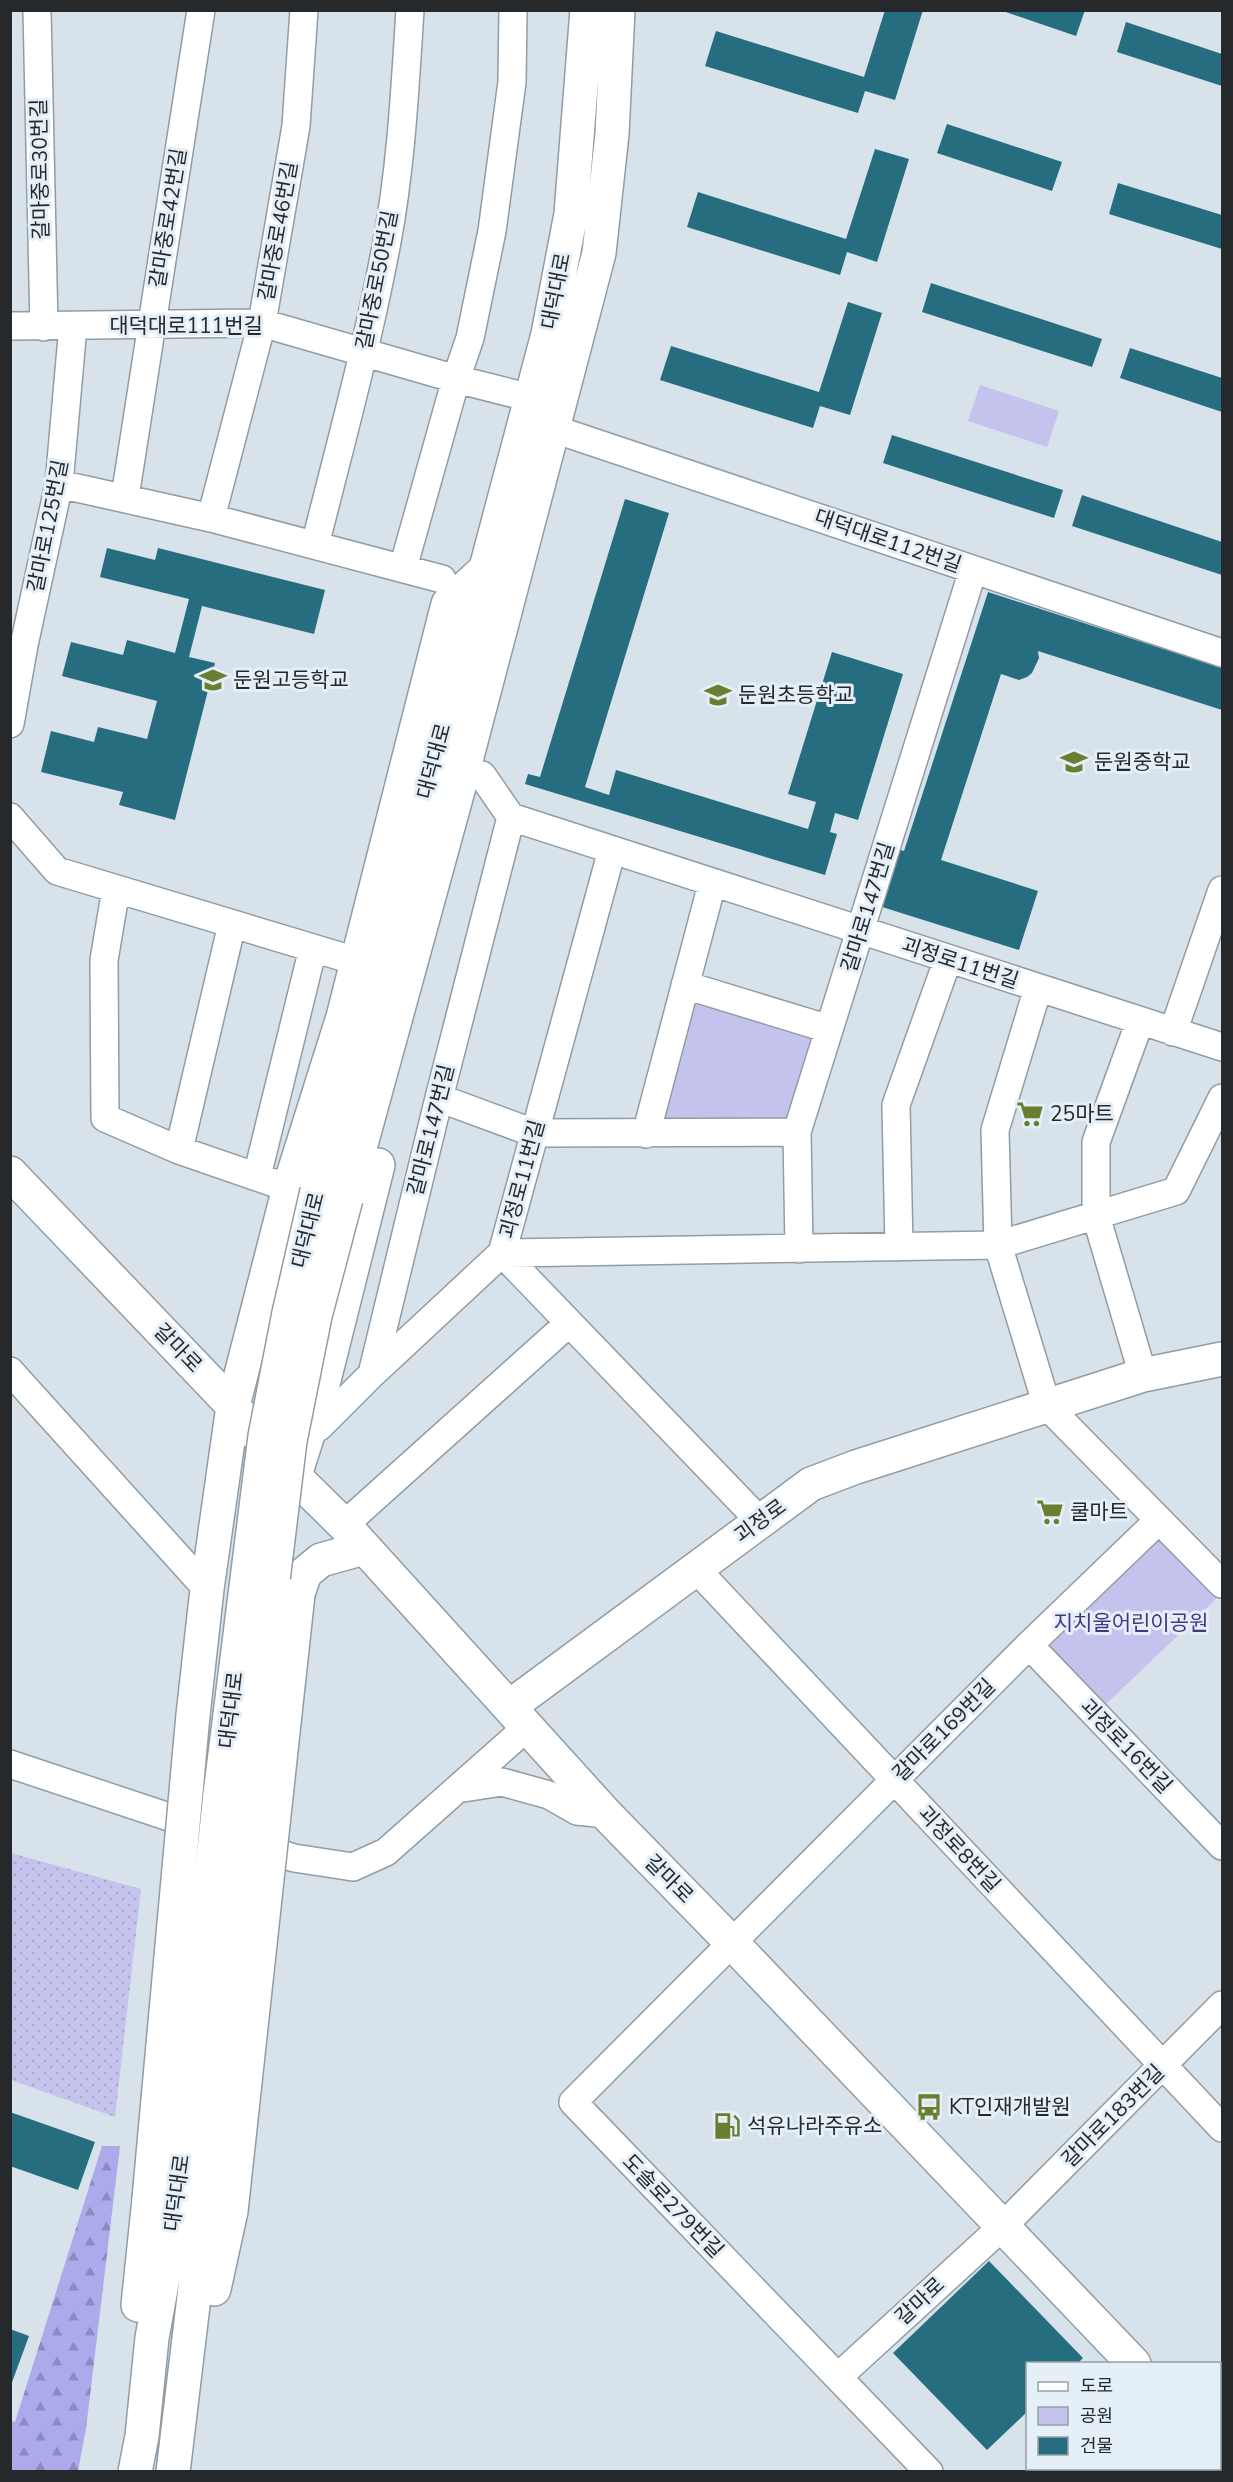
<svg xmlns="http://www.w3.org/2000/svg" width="1233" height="2482" viewBox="0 0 1233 2482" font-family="'Nunito Sans','Noto Sans KR',sans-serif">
	<defs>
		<pattern id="grass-dots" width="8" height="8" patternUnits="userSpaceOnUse" patternTransform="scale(1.5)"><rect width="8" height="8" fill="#c4c3ed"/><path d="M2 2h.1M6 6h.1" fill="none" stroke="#a8a8cb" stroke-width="1.8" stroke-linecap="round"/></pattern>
		<pattern id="forest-firs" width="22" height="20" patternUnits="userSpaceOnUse" patternTransform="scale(1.5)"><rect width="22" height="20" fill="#adaaeb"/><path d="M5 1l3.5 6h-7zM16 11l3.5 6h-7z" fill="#8d8abf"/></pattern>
	</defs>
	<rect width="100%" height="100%" fill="#d7e2ea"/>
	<path fill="url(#grass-dots)" d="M11,1853l130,36 -26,228 -104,-37z"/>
	<path fill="url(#forest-firs)" d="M102,2146h18l-34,283 -8,42h-67v-50l4,1z"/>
	<path fill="#c4c3ed" d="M980,385l79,26 -12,36 -79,-26z
		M690,998l128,36 -25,86h-138z
		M1159,1538l58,60 -114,109 -58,-60z"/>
	<path fill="#266e7f" d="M885,10h38l-28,90 -30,-9 -7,22 -153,-47 11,-35 148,46z
		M1000,10h85l-9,26z
		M1126,22l96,32v32l-105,-34z
		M947,124l115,38 -10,29 -115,-38z
		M875,149l34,10 -32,103 -30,-10 -7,23 -153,-48 11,-35 148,47z
		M1118,183l104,32v34l-113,-35z
		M931,283l171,56 -10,28 -170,-55z
		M848,302l34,11 -32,102 -30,-9 -7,22 -153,-48 11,-34 148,46z
		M1130,348l92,30v34l-102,-34z
		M892,435l171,55 -9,28 -171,-55z
		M1082,495l140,47v33l-150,-49z
		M625,499l44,14 -84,274 24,8 7,-25 192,59 8,-27 -28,-8 44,-142 71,22 -45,146 -23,-7 -5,19 7,2 -12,41 -300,-91 3,-10 12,3z
		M107,548l48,12 3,-12 167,42 -11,44 -112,-28 -13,51 26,6 -40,157 -56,-15 4,-13 -82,-20 10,-41 43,11 4,-15 49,12 10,-38 -95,-25 9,-34 52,13 4,-15 48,13 14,-54 -89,-22z
		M988,592l234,76v42l-184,-59 1,7 -7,15 -5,4 -8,3 -18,-6 -60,186 97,31 -19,59 -140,-44 18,-57 7,2z
		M10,2112l85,30 -17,48 -68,-24z
		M989,2261l94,97 -6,6h-49v47l-41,39 -94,-97z
		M10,2329l19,7 -18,49h-1z"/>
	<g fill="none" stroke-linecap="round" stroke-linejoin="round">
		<defs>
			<path id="minor" d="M37,10l7,317
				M10,326l252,-3 194,56 75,19
				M554,429l668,224
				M59,484l152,34 231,61
				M125,497l76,-487
				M211,518l51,-195 34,-197 8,-116
				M315,545c25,-99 52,-198 71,-298 15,-78 19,-158 24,-237
				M403,568l53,-189 14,-41 22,-107 20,-149 1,-72
				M10,724l14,-79 35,-161 14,-158
				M482,775l29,42 711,230
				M10,817l47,54 299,90
				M612,850l-110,403 258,268
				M116,889l-12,71 1,158 74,32 110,38
				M685,985l144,44
				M1038,988l-43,142 3,115 49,161 175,178
				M1140,1021l-44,121v74l47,159
				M1173,1032l49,-142
				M439,1098l95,35 263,-1
				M646,1134l66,-250
				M179,1150l53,-226
				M257,1176l56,-228
				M899,1247l-3,-142 52,-146
				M799,1249l-2,-117 176,-562
				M10,1371l197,218
				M372,1374l67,-276 72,-281
				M319,1427l53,-53 130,-121 496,-8 178,-54 46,-93
				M344,1525l225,-202
				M696,1569l526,559
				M1029,1645l193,201
				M10,1764l192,64
				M457,1789l45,-7 47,13 28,16 29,3
				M250,1844l44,14 59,9 33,-15 140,-124
				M838,2377l165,-151 219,-221
				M929,2472l-356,-370 456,-457 130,-125"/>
			<path id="major" d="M10,1173l223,233 45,54 66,65 262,289 127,130 401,420
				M317,1191l63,-223 168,-634 23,-120 16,-204
				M346,1199l113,-412 140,-534 13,-119 6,-124
				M295,1475l24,-75 59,-235
				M298,1594l7,-21 16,-13 43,-12
				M509,1707l302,-223 45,-17 287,-92 79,-16
				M193,1715l14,-126 26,-183 56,-218 54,-171 105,-413 38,-35
				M214,2289l17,-78
				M138,2305l11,-106
				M1220,2453l2,3
				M135,2472l7,-36 10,-98 25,-137
				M173,2472l32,-267"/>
		</defs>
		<use href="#minor" stroke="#929ca4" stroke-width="30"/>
		<use href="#major" stroke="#929ca4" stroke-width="36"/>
		<use href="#minor" stroke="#fff" stroke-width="27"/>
		<use href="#major" stroke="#fff" stroke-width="33"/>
		<defs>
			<path id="major-bridge" d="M149,2199l44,-484
				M177,2201l43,-407 45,-358 24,-123 28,-122
				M205,2205l42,-412 43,-352 25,-125 31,-117
				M231,2211l67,-617"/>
		</defs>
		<use href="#major-bridge" stroke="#929ca4" stroke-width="36" stroke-linecap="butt"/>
		<use href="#major-bridge" stroke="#fff" stroke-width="33"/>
	</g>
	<defs>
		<symbol id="school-bare" viewBox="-9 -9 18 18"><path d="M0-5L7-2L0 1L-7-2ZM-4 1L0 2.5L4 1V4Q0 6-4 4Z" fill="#697e2f" stroke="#e4eff8" stroke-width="2.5" paint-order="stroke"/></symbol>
		<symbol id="supermarket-bare" viewBox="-9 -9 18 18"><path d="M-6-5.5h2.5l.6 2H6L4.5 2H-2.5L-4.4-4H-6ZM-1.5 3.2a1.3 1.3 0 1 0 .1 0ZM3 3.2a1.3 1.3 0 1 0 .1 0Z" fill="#697e2f" stroke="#e4eff8" stroke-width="2.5" paint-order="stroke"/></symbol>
		<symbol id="bus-bare" viewBox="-9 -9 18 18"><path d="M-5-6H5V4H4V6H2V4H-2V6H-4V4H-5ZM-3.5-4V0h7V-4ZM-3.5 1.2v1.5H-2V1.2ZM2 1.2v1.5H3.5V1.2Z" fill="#697e2f" stroke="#e4eff8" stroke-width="2.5" paint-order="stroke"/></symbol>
		<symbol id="fuel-bare" viewBox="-9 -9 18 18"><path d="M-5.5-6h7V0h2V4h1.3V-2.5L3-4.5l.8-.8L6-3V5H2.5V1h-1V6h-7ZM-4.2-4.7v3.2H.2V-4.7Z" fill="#697e2f" stroke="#e4eff8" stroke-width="2.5" paint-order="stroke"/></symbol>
	</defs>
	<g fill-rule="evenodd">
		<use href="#school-bare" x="194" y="661" width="38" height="38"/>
		<use href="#school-bare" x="699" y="676" width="38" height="38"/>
		<use href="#school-bare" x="1055" y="743" width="38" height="38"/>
		<use href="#supermarket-bare" x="1011" y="1095" width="38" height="38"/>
		<use href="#supermarket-bare" x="1031" y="1493" width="38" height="38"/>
		<use href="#bus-bare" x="910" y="2088" width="38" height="38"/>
		<use href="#fuel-bare" x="708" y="2107" width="38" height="38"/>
	</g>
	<g text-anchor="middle" stroke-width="6" stroke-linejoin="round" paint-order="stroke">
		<g font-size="21" fill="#25292c" stroke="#e4eff8">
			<text transform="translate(40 169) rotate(-91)" y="7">갈마중로30번길</text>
			<text transform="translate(168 218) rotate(-81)" y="7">갈마중로42번길</text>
			<text transform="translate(278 231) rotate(-80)" y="7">갈마중로46번길</text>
			<text transform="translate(377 280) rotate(-79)" y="7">갈마중로50번길</text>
			<text transform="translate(556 291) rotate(-79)" y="7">대덕대로</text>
			<text x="186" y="333">대덕대로111번길</text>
			<text transform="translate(48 526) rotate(-79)" y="7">갈마로125번길</text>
			<text transform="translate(888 541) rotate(19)" y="7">대덕대로112번길</text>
			<text transform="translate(434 761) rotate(-75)" y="7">대덕대로</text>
			<text transform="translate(868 907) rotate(-73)" y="7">갈마로147번길</text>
			<text transform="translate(960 963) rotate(18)" y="7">괴정로11번길</text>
			<text transform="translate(431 1130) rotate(-76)" y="7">갈마로147번길</text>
			<text transform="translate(522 1179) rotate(-75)" y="7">괴정로11번길</text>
			<text transform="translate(308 1230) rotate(-76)" y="7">대덕대로</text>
			<text transform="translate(178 1348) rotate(46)" y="7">갈마로</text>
			<text transform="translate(760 1521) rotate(-36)" y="7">괴정로</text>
			<text transform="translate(231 1710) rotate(-83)" y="7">대덕대로</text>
			<text transform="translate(944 1730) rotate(-45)" y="7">갈마로169번길</text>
			<text transform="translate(1126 1746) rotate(46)" y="7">괴정로16번길</text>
			<text transform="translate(959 1849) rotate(47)" y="7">괴정로8번길</text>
			<text transform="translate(669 1879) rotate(45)" y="7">갈마로</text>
			<text transform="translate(1113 2116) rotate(-45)" y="7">갈마로183번길</text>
			<text transform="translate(177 2193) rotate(-82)" y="7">대덕대로</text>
			<text transform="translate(673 2206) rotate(46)" y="7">도솔로279번길</text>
			<text transform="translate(920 2301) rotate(-43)" y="7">갈마로</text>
		</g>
		<g font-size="21" fill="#25292c" stroke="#e4eff8" text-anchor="start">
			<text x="233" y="687">둔원고등학교</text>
			<text x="738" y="702">둔원초등학교</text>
			<text x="1094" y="769">둔원중학교</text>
			<text x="1050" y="1121">25마트</text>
			<text x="1070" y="1519">쿨마트</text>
			<text x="949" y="2114">KT인재개발원</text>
			<text x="747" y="2133">석유나라주유소</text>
		</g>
		<g font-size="21" fill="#433783" stroke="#e4eff8">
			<text x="1131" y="1630">지치울어린이공원</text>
		</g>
	</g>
	<rect width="1233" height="2482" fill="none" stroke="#25292c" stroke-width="24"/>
	<rect x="1026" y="2362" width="195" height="108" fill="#e4eff8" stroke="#98a0a6" stroke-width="1.5"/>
	<rect x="1038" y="2382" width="30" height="9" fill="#ffffff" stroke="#98a0a6" stroke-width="1.5"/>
	<text x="1080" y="2392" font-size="18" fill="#25292c">도로</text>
	<rect x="1038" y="2407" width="30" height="18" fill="#c4c3ed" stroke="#98a0a6" stroke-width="1.5"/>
	<text x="1080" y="2422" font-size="18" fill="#25292c">공원</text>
	<rect x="1038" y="2437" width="30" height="18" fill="#266e7f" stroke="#98a0a6" stroke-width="1.5"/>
	<text x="1080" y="2452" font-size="18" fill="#25292c">건물</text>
</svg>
